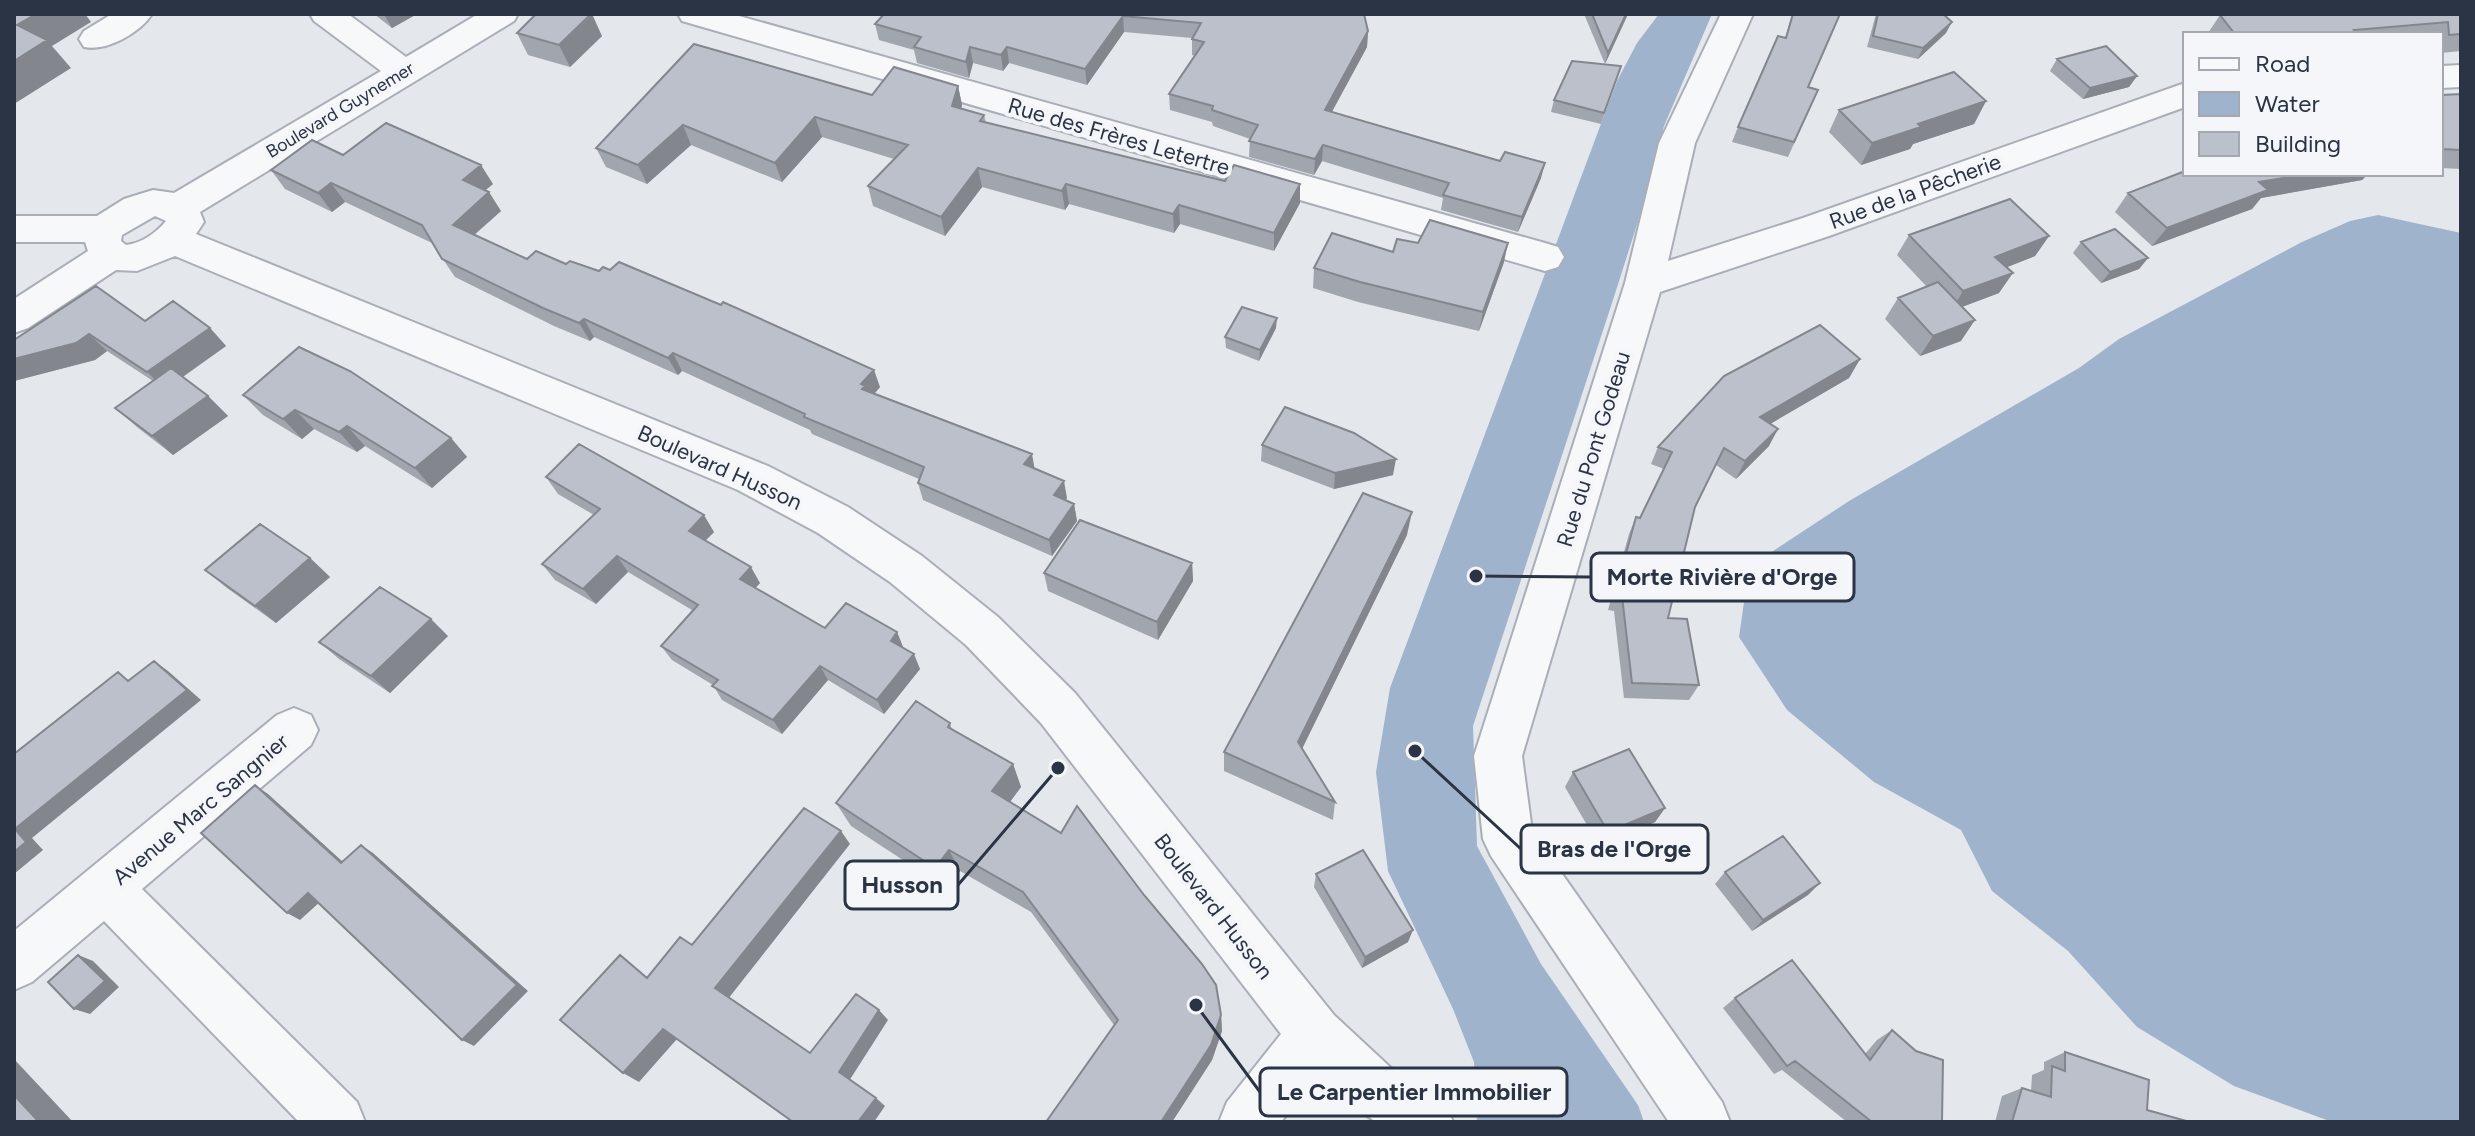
<svg xmlns="http://www.w3.org/2000/svg" width="2475" height="1136" viewBox="0 0 2475 1136" font-family="Figtree,sans-serif">
	<rect width="100%" height="100%" fill="#e4e7ec"/>
	<path fill="#9fb4cc" d="M1659,14h53l-48,112 -23,86 -28,88 -140,426 4,120 64,118 97,141 6,17h-167l-3,-60 -21,-53 -65,-138 -12,-99 14,-84 227,-607 20,-38z
		M2378,215l83,18v889h-129l-98,-36 -97,-59 -69,-76 -76,-60 -31,-61 -87,-48 -87,-72 -48,-73 10,-70 100,-66 230,-133 40,-29 183,-97 48,-21z"/>
	<g fill="none" stroke-linecap="round" stroke-linejoin="round">
		<defs>
			<path id="minor" d="M112,14h40c-12,19 -46,38 -68,33l-5,-8 5,-8z
				M310,14h38l58,43 72,-43h40l-4,7 -314,191 4,10 -8,12 572,232 80,41 74,49 76,61 77,76 259,322 57,53 54,34 8,20h-77l-23,-16 -35,-32 -37,48h-62l8,-20 54,-68 -240,-311 -75,-78 -76,-63 -72,-49 -80,-43 -563,-234 -38,15 -21,-1 -88,58 -14,5v-34l74,-48 -3,-9h-71v-26h83l27,-17 29,-9 21,3 207,-122 -67,-50zM155,216l11,5c-10,12 -24,22 -40,24l-5,-4 1,-6z
				M678,14h54l813,229 13,4 6,10 -6,10 -13,4 -863,-250z
				M1721,14h32l-58,129 -27,118 135,-43 382,-135v24l-356,129 -169,56 -138,464 10,75 190,271 8,20h-61l-178,-266 -8,-17 -9,-83 151,-473 34,-140z
				M2461,65v22l-20,1v-22z
				M294,708l17,7 7,15 -7,15 -169,144 215,213 8,20h-66l-195,-201 -72,61 -18,8v-59l263,-216z"/>
		</defs>
		<use href="#minor" stroke="#a9aeb7" stroke-width="4"/>
		<use href="#minor" fill="#f7f8fa" fill-rule="evenodd"/>
	</g>
	<path fill="#a1a5ae" d="M374,14h43l-25,14z
		M884,14h480l4,17 -1,16 -35,65 209,66 -23,54 -77,-22 2,-12 -121,-37 -8,14 -65,-18 1,-18 -37,-13 -1,-4 -42,-12 -1,-16 26,-38 -3,-1v-17l-68,-6 -37,53 -78,-22 -6,8 -30,-8 -4,15 -52,-15 -3,-13 -35,-10 -4,-16z
		M1584,14h44l-23,50z
		M1792,14h48l-32,73 10,3 -30,67 -56,-15 6,-15 47,-89z
		M1876,14h67l3,19 -28,26 -51,-12z
		M2461,14v37l-20,2v-19l-233,-1 12,-18z
		M517,33l85,3 -32,31 -42,-12z
		M694,44l178,51 86,-9 4,19 -1,4 23,6 2,8 239,58 75,3v19l-26,48 -94,-27 -6,9 -105,-29 -4,6 -83,-23 -37,49 -72,-30 -5,-20 26,-27 -72,-22 -40,45 -91,-37 -44,39 -41,-17 -10,-19z
		M2057,59l80,17 -8,11 -46,12 -33,-28z
		M1621,66l-20,58 -50,-12 3,-12z
		M2461,94v75l-20,-1v-73z
		M1986,101l-12,23 -61,20 -3,5 -49,16 -32,-33 10,-22z
		M343,155l150,29 -8,6 16,21 -27,24 53,24 39,5 314,123 -6,7 161,75 32,29 -2,2 9,4 3,17 -25,35 -129,-56 -5,-17 1,-4 -107,-45 -2,-4 -128,-59 -4,4 -84,-38 -4,4 -36,-15 -99,-49 -23,-34 -87,-41 -13,10 -47,-23 -14,-19z
		M2185,174h183l-6,6 -101,18 -9,11 -100,37 -37,-34 13,-19z
		M1909,235l140,1 -14,20 -28,11 -8,26 -37,14 -1,34 -41,15 -35,-37 13,-21 29,-11 -30,-32z
		M2081,242l67,16 -9,11 -38,14 -28,-30z
		M1393,252l111,10 -25,69 -121,-29 -45,-14 1,-20z
		M145,321l65,7 16,18 -43,31 25,19 20,20 -55,39 -36,-28 -22,-19 38,-27 -46,-30 -12,9 -81,21v-41z
		M1276,328l-17,33 -33,-13 -1,-11z
		M1860,359l-11,19 -79,46 -1,22 -33,33 -20,-14 -21,42 -27,111 31,67 -10,15 -65,-2 -10,-87 -6,-1 21,-76 7,-17 4,1 24,-49 -13,-5 7,-17z
		M243,395l208,43 16,19 -35,31 -67,-42 -8,6 -43,-23 -12,10 -39,-24z
		M1262,445l131,30 -59,14 -73,-28z
		M546,477l168,55 -9,9 55,42 -5,5 70,40 72,4 6,15v1l17,21 -36,45 -56,-34 -46,54 -60,-34 -9,-15 -41,-25 -11,-14 31,-36 -64,-38 -32,32 -41,-24 -13,-16 52,-49 -36,-21z
		M1407,535l-105,214 33,53 -2,18 -109,-49v-19z
		M310,558l20,19 -54,46 -49,-35 -22,-18z
		M1192,563l1,18 -35,59 -110,-49 -4,-18z
		M448,636l-58,57 -51,-34 -20,-17z
		M950,723l2,7 61,34 8,23 -11,15 211,213 1,16 -10,29 -40,62h-126l68,-97 -83,-113 -71,-41 -13,18 -96,-63 -15,-23z
		M1573,772l92,36 -10,14 -56,24 -34,-59z
		M1725,872l83,23 -56,36 -37,-47z
		M1316,874l92,68 -46,26 -48,-81z
		M1735,998l130,56 12,-14 15,-10 50,92h-95l-65,-52 -8,4 -51,-66z
		M2065,1052l82,58 43,12h-195l7,-26 20,-8 9,3 1,-16 12,-5v-8z"/>
	<path fill="#83868d" d="M36,14h49l6,8 -39,24 19,22 -57,36v-43l3,-36z
		M389,14h28l-25,14 -7,-12z
		M592,14l10,22 -32,31 -11,-22z
		M1626,14h2l-23,50 3,-11z
		M1123,16l1,16 -37,53 -2,-16z
		M1952,22l-6,11 -28,26 5,-11z
		M1368,31l-1,16 -43,79 1,-16z
		M970,47l3,16 -4,15 -3,-16z
		M1007,47l2,16 -6,8 -2,-16z
		M2137,76l-8,11 -46,12 7,-11z
		M958,86l4,19 -6,21 -4,-20z
		M1986,101l-12,23 -61,20 -3,5 -49,16 11,-22 46,-19z
		M815,117l7,20 -40,45 -7,-19z
		M683,125l8,20 -44,39 -9,-19z
		M1323,145l-1,16 -8,14 1,-16z
		M1545,163l-4,15 -23,54 4,-15z
		M481,165l12,19 -18,15 -12,-19z
		M978,168l4,19 -37,49 -4,-19z
		M2308,174h60l-6,6 -101,18 -9,11 -100,37 15,-18 92,-46z
		M331,183l14,19 -13,10 -14,-19z
		M1066,184l3,20 -4,6 -3,-19z
		M1300,184v19l-26,48v-18z
		M489,192l12,19 -36,32 -12,-18z
		M1179,205l1,19 -6,9 -1,-19z
		M2049,236l-14,20 -53,21 13,-20z
		M1508,243l-4,19 -25,69 4,-19z
		M2148,258l-9,11 -38,14 9,-11z
		M2013,273l-14,20 -48,18 12,-20z
		M1277,318l-1,10 -17,33 1,-11z
		M584,319l10,18 -4,4 -11,-18z
		M1975,320l-14,21 -41,15 13,-20z
		M210,328l16,18 -61,43 -18,-17z
		M89,334l18,17 -12,9 -81,21v-22z
		M673,353l9,18 -4,4 -10,-17z
		M1860,359l-11,19 -98,57 9,-18z
		M874,370l6,17 -10,12 -8,-10 -1,-5z
		M208,396l20,20 -55,39 -21,-19z
		M295,410l19,19 -12,10 -19,-20z
		M347,426l18,20 -8,6 -18,-20z
		M1778,429l-9,17 -33,33 9,-18z
		M451,438l16,19 -35,31 -17,-20z
		M1032,454l3,17 -11,-7z
		M1396,459l-3,16 -59,14 1,-16z
		M1064,481l3,17 -10,14 -3,-17z
		M1074,504l3,17 -25,35 -3,-16z
		M1412,512l-5,23 -111,226 2,-19z
		M704,515l10,17 -15,15 -10,-16z
		M617,556l11,16 -32,32 -13,-15z
		M310,558l20,19 -54,46 -21,-17z
		M1192,563l1,18 -35,59 -1,-18z
		M751,567l9,16 -11,12 -9,-16z
		M431,619l17,17 -58,57 -19,-17z
		M897,632l6,15 -6,8 -6,-14z
		M914,654l6,15 -36,45 -7,-14z
		M154,661l14,10 33,29 -169,138 11,12 -29,24 1,-45z
		M820,666l8,14 -46,54 -9,-14z
		M1013,764l8,23 -20,27 -9,-23z
		M255,785l13,9 85,77 -12,-8z
		M1665,808l-10,14 -56,24 9,-14z
		M841,831l9,13 -122,155 -13,-11z
		M361,845l12,8 155,138 -54,55 -12,-6z
		M949,850l11,21 -13,18 -12,-21z
		M1820,883l-12,12 -56,36 11,-11z
		M308,893l13,8 -21,19 -13,-7z
		M1413,930l-5,12 -46,26 3,-11z
		M78,955l15,6 26,26 -29,27 -16,-5z
		M879,1010l9,10 -39,61 -10,-9z
		M1221,1015l1,16 -10,29 -40,62h-11z
		M663,1029l14,10 -38,43 -16,-9z
		M14,1059l59,63h-34l-25,-27z
		M876,1098l9,8 -11,16h-16z"/>
	<path fill="#bbc0ca" stroke="#83868d" stroke-width="2" d="M14,14h22l-19,11 30,15 -33,21z
		M536,14h55l-32,31 -42,-12z
		M884,14h480l4,17 -43,79 175,51 5,-9 40,11 -23,54 -79,-22 6,-12 -126,-38 -8,14 -66,-18 9,-16 -46,-15 1,-4 -44,-12 35,-52 -12,-3 9,-16 -78,-7 -38,53 -78,-22 -6,8 -31,-8 -4,15 -52,-15 7,-10 -46,-13z
		M1592,14h34l-18,39z
		M1793,14h47l-32,73 10,3 -24,52 -56,-15 40,-91 8,2z
		M1878,14h65l9,8 -29,26 -50,-12z
		M2234,14h227v20l-12,1 -1,-13 -94,8 4,4h-123l-15,-19z
		M694,44l178,51 22,-28 64,19 -6,20 32,9 -4,6 245,60 9,-16 66,19 -26,49 -95,-28 -6,9 -107,-30 -4,7 -84,-23 -37,49 -73,-31 40,-41 -93,-28 -40,46 -92,-38 -45,40 -42,-17z
		M2106,46l31,30 -47,12 -33,-29z
		M1572,61l49,5 -17,47 -50,-13z
		M1954,72l32,29 -68,23 3,3 -49,16 -33,-33z
		M2461,94v56l-20,-1v-54z
		M386,123l95,42 -18,15 26,12 -36,33 74,34 9,-8 30,13 4,-3 29,10 4,-4 7,3 9,-8 102,43 2,-3 151,68 -13,14 4,2 -3,3 170,65 -8,10 40,17 -10,14 20,9 -25,36 -131,-57 6,-16 -120,-50 1,-3 -132,-61 -5,5 -84,-39 -5,4 -36,-15 -101,-49 -20,-34 -91,-42 -13,10 -47,-23 41,-30 31,15z
		M2185,171v3h123l-49,8 9,8 -101,38 -39,-35z
		M2010,199l39,37 -54,21 18,16 -50,18 -54,-56z
		M1430,220l78,23 -25,69 -123,-30 -46,-14 18,-35 61,19 4,-13 21,4z
		M2115,229l33,29 -38,14 -29,-30z
		M1938,282l37,38 -42,16 -35,-38z
		M96,286l49,35 28,-20 37,27 -63,44 -58,-38 -13,9 -62,16v-19z
		M1242,307l35,11 -17,32 -35,-13z
		M1820,325l40,34 -100,58 18,12 -33,32 -21,-13 -29,59 -27,111 19,1 12,66 -67,-2 -10,-87 -7,-2 21,-77 4,1 32,-66 -14,-5 66,-71z
		M299,347l51,24 101,67 -36,30 -68,-42 -8,6 -44,-22 -12,9 -40,-24z
		M171,368l37,28 -56,40 -37,-28z
		M1285,407l69,26 42,26 -61,14 -73,-28z
		M579,444l125,71 -15,16 62,36 -11,12 85,49 21,-25 51,29 -6,9 23,13 -37,46 -57,-34 -47,54 -61,-34 6,-6 -57,-34 37,-41 -81,-49 -34,33 -41,-25 58,-55 -54,-32z
		M1363,493l49,19 -114,230 37,60 -111,-50z
		M1080,520l112,43 -35,59 -113,-49z
		M260,524l50,34 -55,48 -50,-36z
		M380,587l51,32 -60,57 -52,-34z
		M154,661l33,29 -172,139 11,13 -12,10v-98l104,-82 10,9z
		M916,701l34,22 -2,4 65,37 -21,27 69,42 16,-27 67,89 58,69 14,21 5,30 -10,30 -50,77h-115l72,-102 -95,-128 -74,-42 -14,18 -99,-65z
		M1629,749l36,59 -57,24 -35,-60z
		M255,785l86,78 20,-18 156,140 -55,55 -154,-147 -21,20 -86,-80z
		M804,808l37,23 -126,157 95,65 46,-59 23,16 -40,62 37,26 -18,24h-65l-130,-93 -40,44 -63,-53 60,-65 27,23 33,-41 12,8z
		M1783,836l37,47 -57,37 -38,-48z
		M1363,850l50,80 -48,27 -49,-83z
		M78,955l27,26 -31,28 -26,-27z
		M1792,960l78,100 22,-30 24,21 27,9 -1,62h-70l-77,-61 -8,5 -52,-68z
		M2065,1052l84,28 -2,30 43,12h-178l10,-34 29,9 1,-31 13,5z
		M14,1095l25,27h-25z"/>
	<g text-anchor="middle" stroke-width="8" stroke-linejoin="round" paint-order="stroke">
		<g font-size="18" fill="#2b3445" stroke="#f4f6f9">
			<text transform="translate(340 110) rotate(-31)" y="6">Boulevard Guynemer</text>
		</g>
		<g font-size="22" fill="#2b3445" stroke="#f4f6f9">
			<text transform="translate(1119 136) rotate(16)" y="8">Rue des Frères Letertre</text>
			<text transform="translate(1915 191) rotate(-20)" y="8">Rue de la Pêcherie</text>
			<text transform="translate(1593 449) rotate(-73)" y="8">Rue du Pont Godeau</text>
			<text transform="translate(720 467) rotate(24)" y="8">Boulevard Husson</text>
			<text transform="translate(200 809) rotate(-40)" y="8">Avenue Marc Sangnier</text>
			<text transform="translate(1214 906) rotate(52)" y="8">Boulevard Husson</text>
		</g>
	</g>
	<path fill="none" stroke="#2b3445" stroke-width="3" d="M1476 576L1591 577M1415 751L1521 849M1058 768L958 885M1196 1005L1260 1092"/>
	<g fill="#2b3445" stroke="#f4f6f9" stroke-width="3">
		<circle cx="1476" cy="576" r="8"/>
		<circle cx="1415" cy="751" r="8"/>
		<circle cx="1058" cy="768" r="8"/>
		<circle cx="1196" cy="1005" r="8"/>
	</g>
	<g fill="#f4f6f9" stroke="#2b3445" stroke-width="3">
		<rect x="1591" y="553" width="263" height="48" rx="8"/>
		<rect x="1521" y="825" width="187" height="48" rx="8"/>
		<rect x="845" y="861" width="113" height="48" rx="8"/>
		<rect x="1260" y="1068" width="307" height="48" rx="8"/>
	</g>
	<g font-size="24" text-anchor="middle" font-weight="bold" fill="#2b3445">
		<text x="1722" y="585">Morte Rivière d'Orge</text>
		<text x="1614" y="857">Bras de l'Orge</text>
		<text x="902" y="893">Husson</text>
		<text x="1414" y="1100">Le Carpentier Immobilier</text>
	</g>
	<rect width="2475" height="1136" fill="none" stroke="#2b3445" stroke-width="32"/>
	<rect x="2183" y="32" width="260" height="144" fill="#f4f6f9" stroke="#a4a8b1" stroke-width="2"/>
	<rect x="2199" y="58" width="40" height="12" fill="#f7f8fa" stroke="#a4a8b1" stroke-width="2"/>
	<text x="2255" y="72" font-size="24" fill="#2b3445">Road</text>
	<rect x="2199" y="92" width="40" height="24" fill="#9fb4cc" stroke="#a4a8b1" stroke-width="2"/>
	<text x="2255" y="112" font-size="24" fill="#2b3445">Water</text>
	<rect x="2199" y="132" width="40" height="24" fill="#bbc0ca" stroke="#a4a8b1" stroke-width="2"/>
	<text x="2255" y="152" font-size="24" fill="#2b3445">Building</text>
</svg>
